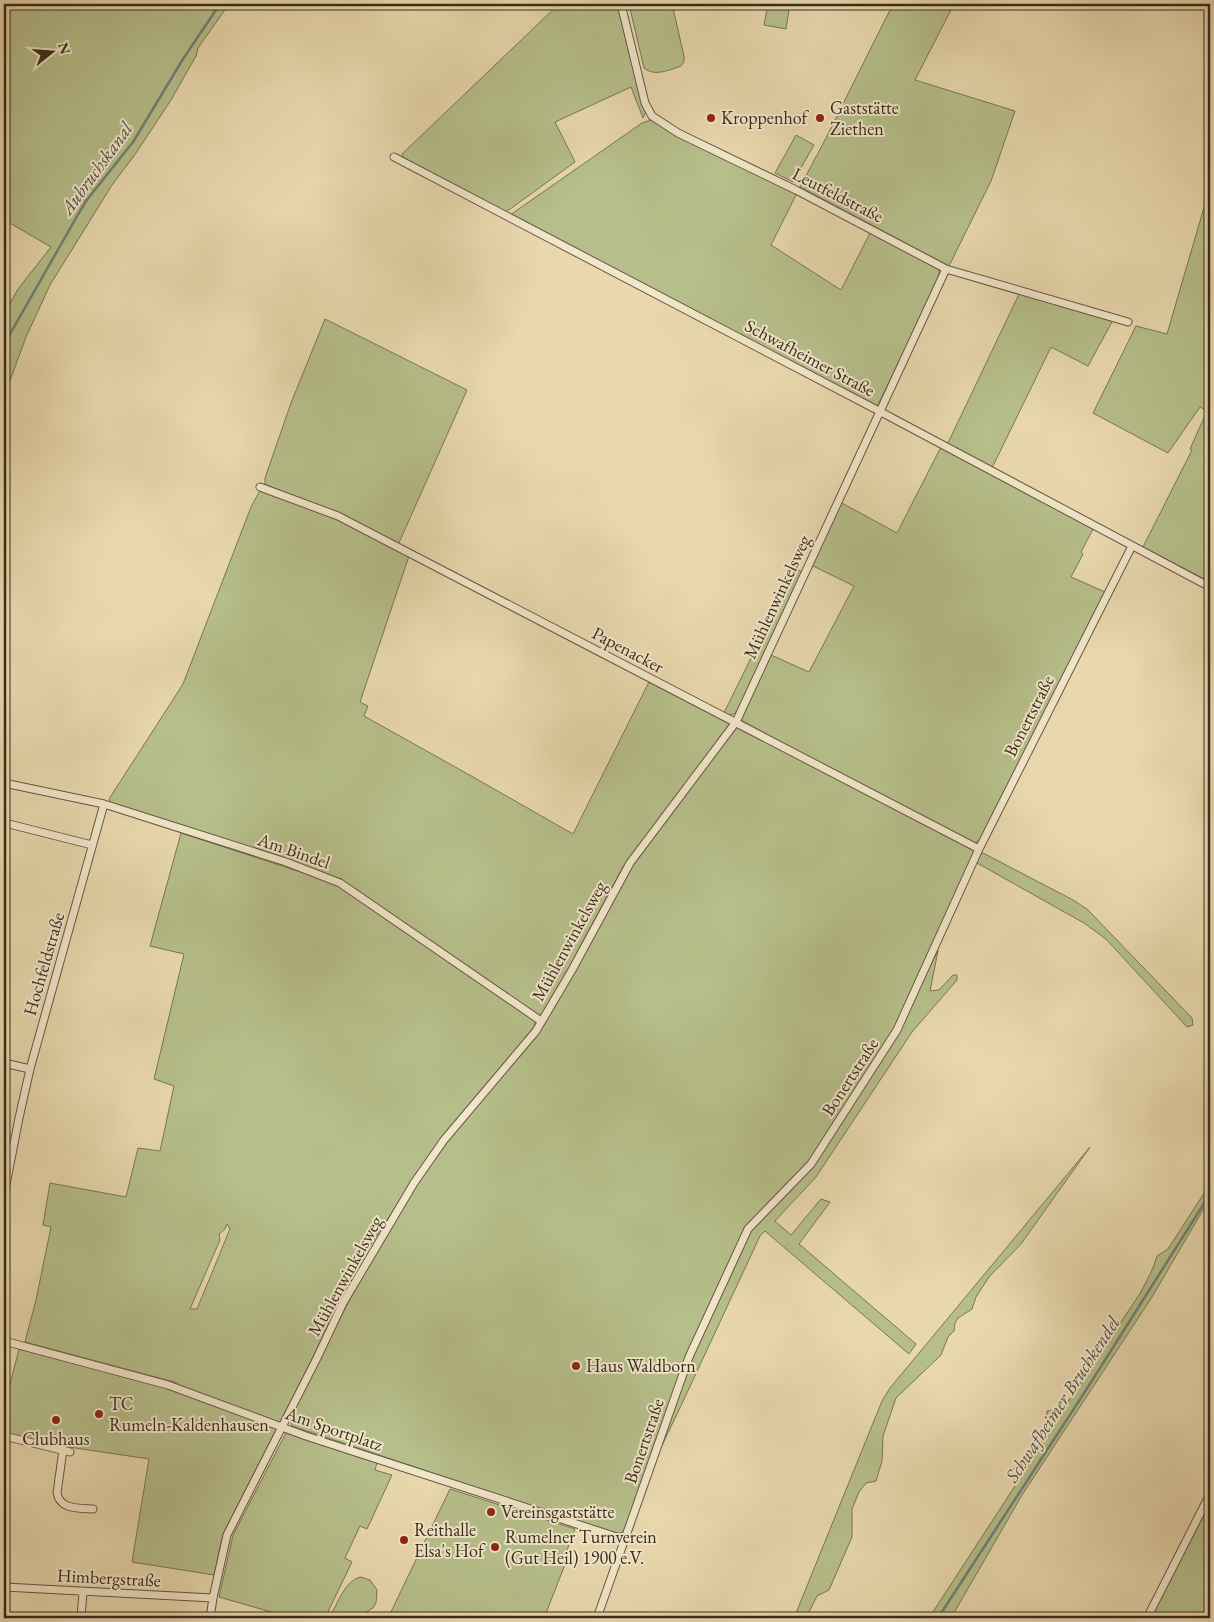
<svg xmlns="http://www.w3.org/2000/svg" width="1214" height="1622" viewBox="0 0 1214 1622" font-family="'EB Garamond',serif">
	<rect width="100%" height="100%" fill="#e9d8ae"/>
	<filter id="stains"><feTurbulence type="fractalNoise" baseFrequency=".004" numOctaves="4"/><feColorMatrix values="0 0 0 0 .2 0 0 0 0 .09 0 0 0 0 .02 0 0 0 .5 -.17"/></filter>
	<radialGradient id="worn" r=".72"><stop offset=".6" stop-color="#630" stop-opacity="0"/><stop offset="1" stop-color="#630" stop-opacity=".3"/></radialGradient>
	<path fill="#b6bf8b" stroke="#787654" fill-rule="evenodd" d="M4,4h225l-31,44 -2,8 -25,44 -35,53 -24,32 -62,100 -24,52 -22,60v-83l14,-25 33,-42 -43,-25 -4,5z
		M559,4h60l27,107 -3,7 -12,-31 -76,35 20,40 -69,50 -103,-54 -1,-4z
		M629,4h43l12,52v6l-3,4c-12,4 -26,11 -37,2z
		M768,4h22l-4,25 -22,-4z
		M893,4h61l-39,76 100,31 -24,70 -42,85 -149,-79 26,-49z
		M651,120l146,73 -26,52 70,45 30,-59 66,36 2,4v8l-61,126 -2,1 -366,-191 132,-92z
		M796,135l18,10 -21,37 -18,-9z
		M1210,187v395l-67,-35 49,-97 -2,-1 17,-38 -7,-4 -32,46 -75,-40 43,-87 31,8z
		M1020,292l93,28 -25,46 -37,-19 -59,121 -45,-23z
		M325,319l142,71 -69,155 -133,-61v-6l26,-75z
		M941,447l152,82 -12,23 2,2 -12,23 34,15 -124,247 -10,6 -230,-125 30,-65 38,17 45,-86 -43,-21 29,-63 57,31z
		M262,491l72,25 75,40 -49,146 8,4 -4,10 102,57 107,61 76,-152 322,164 3,7 -58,141 22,-43 -8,40 9,-1 14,-15h4v5l-45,52 -96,145 -41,44 16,14 30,-36 9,3 -31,42 117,100 -7,10 -144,-123 -5,5 -81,174 -41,85 -11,31 -4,6 -7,2 -324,-108 -2,-7c39,-80 78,-160 127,-234 39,-58 85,-111 129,-165l-205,-140 -230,-76 -2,-5 74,-115 68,-177 8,-15zM629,863l-49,91 -3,-2 47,-87z
		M795,568l7,4 -63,138c-5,5 -8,6 -15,3z
		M181,833l138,45 21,8 193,131 2,6 -1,4 -98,120 -65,97 -33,59 -25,54 -90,177 -9,41 -82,-13 17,-103 -87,-13 -58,-13v-25l15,-59 158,41 1,-7 -153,-41 11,-42 15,-73 -8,-2 7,-42 76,14 12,-49 22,3 14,-65 -20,-7 30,-125 -34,-8zM227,1224l3,5 -33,80h-7l30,-69 -1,-6 6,-5z
		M983,853l90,47 14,9 105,109 1,7 -6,2 -81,-88 -22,-16 -107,-60 3,-9z
		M1090,1147l-69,97 -32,33 -13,20 -4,12 -14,9 -3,5 -1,8 -6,6 -7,18 -45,43 -13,38 -1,25 -6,20 -10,2 -7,9 -7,17v28l-23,53 -12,6 -11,22h-12l88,-217 8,-13z
		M1210,1184v14l-58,99 -130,198 -71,123h-22l86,-132 -5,-11 4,-7 11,1 21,-36 1,-22 16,-2 78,-117 12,-24 4,-12 11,-7z
		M286,1433l91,30 -2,7 17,5 -25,54 -7,-3 -15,32 7,4 -27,56h-33l-73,-21 14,-62z
		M450,1489l125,40 -12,32 3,1 -22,56h-156z
		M1210,1504v114h-60l1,-4z
		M361,1577l9,3 7,10 -1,13 -3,5 -7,4v6h-37c8,-13 16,-38 32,-41z"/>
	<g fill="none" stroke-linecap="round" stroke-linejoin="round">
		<path stroke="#738076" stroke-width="2.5" d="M4,353l6,-19 66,-116 10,-17 47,-59 50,-83 37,-55
			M938,1618l150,-231 122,-193"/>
		<defs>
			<path id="street" d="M621,4l24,99 7,13 26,17 118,57 150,79 182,53
				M394,157l485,254 331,176
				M260,487l78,29 641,333
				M4,783l100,21 182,58 54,21 201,138
				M4,828l1,-5 87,22
				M4,1063l26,6
				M4,1195l15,-77 11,-49 74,-265
				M4,1341l164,44 138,51 320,104
				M4,1436l66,16
				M63,1450l-6,43c3,17 22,15 36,16
				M4,1587l209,11
				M81,1618l2,-26
				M210,1618l3,-20 14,-63 90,-177 26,-55 71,-120 30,-43 92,-109 36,-61 58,-107 106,-141 210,-453
				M597,1618l92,-261 59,-128 63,-65 86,-134 82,-181 153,-303
				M1147,1618l63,-124"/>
		</defs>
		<use href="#street" stroke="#655740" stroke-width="9"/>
		<use href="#street" stroke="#f1e6ca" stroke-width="7"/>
	</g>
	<g fill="#8f2418" stroke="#f1e6ca" stroke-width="2">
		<circle cx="711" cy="118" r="5"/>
		<circle cx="820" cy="118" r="5"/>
		<circle cx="576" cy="1366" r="5"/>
		<circle cx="99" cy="1414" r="5"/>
		<circle cx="56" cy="1420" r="5"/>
		<circle cx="491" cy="1512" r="5"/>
		<circle cx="404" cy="1540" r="5"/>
		<circle cx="495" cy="1547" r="5"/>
	</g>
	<g text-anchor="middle" stroke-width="4" stroke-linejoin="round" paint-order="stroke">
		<g font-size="18" fill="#392c1c" stroke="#f1e6ca" text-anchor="start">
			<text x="830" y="114">Gaststätte<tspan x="830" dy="21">Ziethen</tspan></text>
			<text x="721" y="124">Kroppenhof</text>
			<text x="586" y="1372">Haus Waldborn</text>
			<text x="109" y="1410">TC<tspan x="109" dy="21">Rumeln-Kaldenhausen</tspan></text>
			<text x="56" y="1445" text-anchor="middle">Clubhaus</text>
			<text x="501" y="1518">Vereinsgaststätte</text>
			<text x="414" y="1536">Reithalle<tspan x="414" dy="21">Elsa's Hof</tspan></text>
			<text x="505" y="1543">Rumelner Turnverein<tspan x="505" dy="21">(Gut Heil) 1900 e.V.</tspan></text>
		</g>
		<g font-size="18" fill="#392c1c" stroke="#f1e6ca">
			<text transform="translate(838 195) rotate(27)" y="6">Leutfeldstraße</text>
			<text transform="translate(810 358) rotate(28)" y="6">Schwafheimer Straße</text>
			<text transform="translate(777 597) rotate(-65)" y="6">Mühlenwinkelsweg</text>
			<text transform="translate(628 650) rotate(28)" y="6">Papenacker</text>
			<text transform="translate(1029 716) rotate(-63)" y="6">Bonertstraße</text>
			<text transform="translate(294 851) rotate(19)" y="6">Am Bindel</text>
			<text transform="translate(569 941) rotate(-61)" y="6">Mühlenwinkelsweg</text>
			<text transform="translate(44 964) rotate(-74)" y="6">Hochfeldstraße</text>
			<text transform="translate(850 1077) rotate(-57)" y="6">Bonertstraße</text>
			<text transform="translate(345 1276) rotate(-61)" y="6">Mühlenwinkelsweg</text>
			<text transform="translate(334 1429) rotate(19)" y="6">Am Sportplatz</text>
			<text transform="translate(644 1441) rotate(-71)" y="6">Bonertstraße</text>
			<text transform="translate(109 1578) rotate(3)" y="6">Himbergstraße</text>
		</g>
		<g font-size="19" font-style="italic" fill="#514f42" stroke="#f1e6ca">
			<text transform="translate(96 168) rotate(-54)" y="7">Aubruchskanal</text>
			<text transform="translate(1062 1399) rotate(-57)" y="7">Schwafheimer Bruchkendel</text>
		</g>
	</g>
	<rect width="1214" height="1622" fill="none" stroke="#e9d8ae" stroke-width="20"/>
	<rect x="5" y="5" width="1204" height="1612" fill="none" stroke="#392c1c" stroke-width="2.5"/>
	<rect x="10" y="10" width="1194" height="1602" fill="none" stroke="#392c1c"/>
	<g transform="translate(52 52) rotate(73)" stroke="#f1e6ca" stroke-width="4" paint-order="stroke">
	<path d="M0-4L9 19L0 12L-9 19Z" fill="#392c1c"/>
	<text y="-8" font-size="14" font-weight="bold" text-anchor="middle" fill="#392c1c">N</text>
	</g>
	<rect width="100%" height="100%" filter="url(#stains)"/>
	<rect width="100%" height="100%" fill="url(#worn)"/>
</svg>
